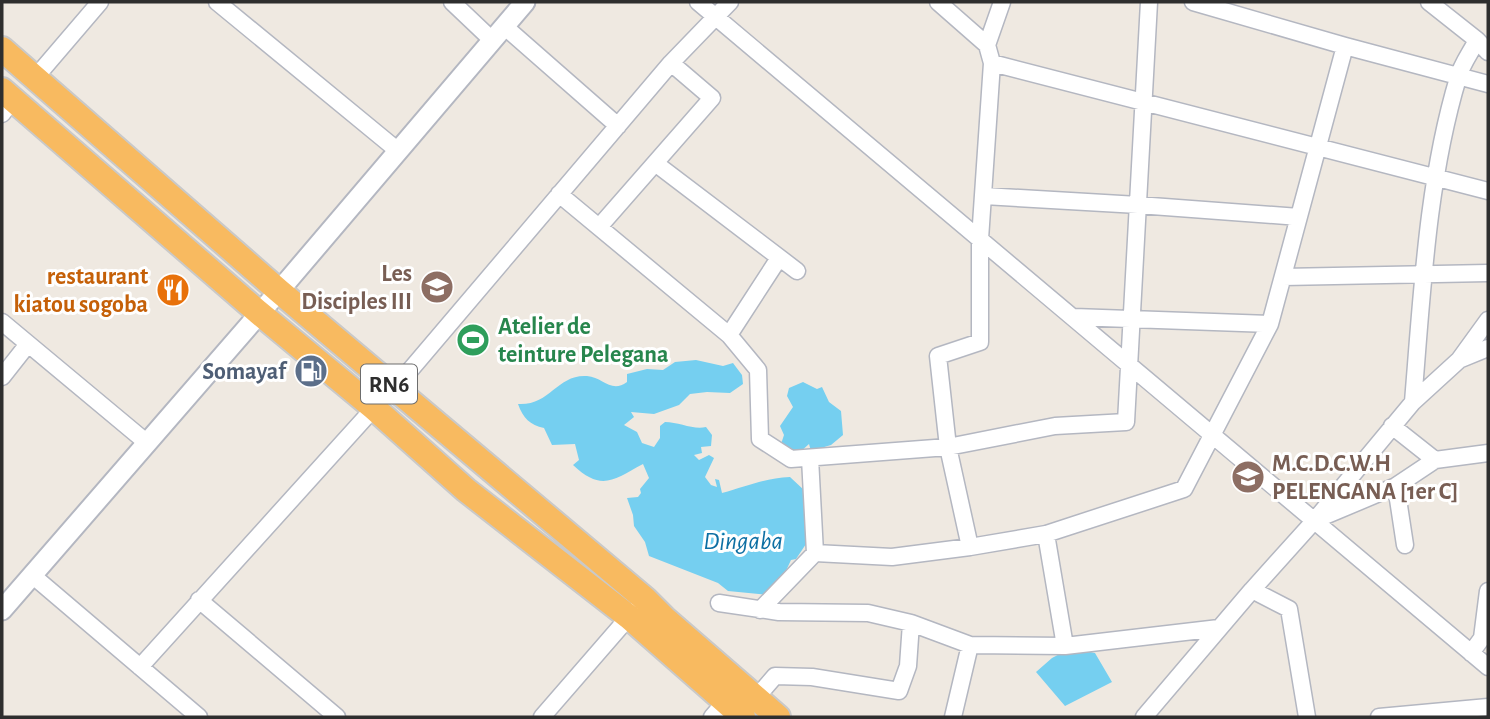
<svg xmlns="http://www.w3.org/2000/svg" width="1490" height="719" viewBox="0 0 1490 719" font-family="'Alegreya Sans',sans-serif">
	<rect width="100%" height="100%" fill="#efe9e1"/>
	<path fill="#75cff0" d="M696,360l27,6 10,-3 9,12 1,9 -13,9 -23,-1 -17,2 -11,11 -25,9 -23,-2 3,5 -10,8 13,7 5,11 12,4 6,-9v-12l5,-4c14,0 28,8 41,5l6,8 -1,11 -10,1 1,6 -8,2 5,5 10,-5 5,3 -9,19 6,8 6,2 -2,-8 4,1 3,13c25,-7 43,-15 68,-16l15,14 -1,25 4,13 -2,15 -10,15 -5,1 -7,15 -4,3 -1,7 -10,10 -41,-4 -10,-8 -69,-27 -4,-14 -11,-16 -1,-11 -6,-17 11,-1 3,-4 -1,-4 9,-11 -6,-14c-30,16 -41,28 -70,1l6,-5 -4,-16 -23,1 -8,-17c-14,-3 -21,-10 -26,-24 32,2 39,-30 69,-28 16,1 24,18 40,6v-8l20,-5 16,1 12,-8z
		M803,382l14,7 5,-2 7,15 12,9 2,24 -12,10 -20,6 -2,-7 -10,9 -13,-4 -5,-5 3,-9 -4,-9 13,-19 -6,-11 2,-8z
		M1071,648l24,5 17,29 -47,24 -29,-34 16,-14z"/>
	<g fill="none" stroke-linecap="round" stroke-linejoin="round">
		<defs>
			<path id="minor" d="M217,2l180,148
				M452,2l40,38
				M698,2l790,665
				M938,2l49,43
				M1193,2l152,44 143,38
				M1429,2l48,38 11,12
				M504,26l114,100
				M992,63l496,128
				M35,78l65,-76
				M2,114l11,-14
				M655,163l142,108
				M559,194l170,141
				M984,196l154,9 161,12
				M599,227l113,-129 -41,-35
				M779,258l-50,77 29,35 2,69 31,20 157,-12 107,-21 71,-4 23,-420
				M1283,277l205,-4
				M1074,317l196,7
				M2,322l144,120
				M1461,359l27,-11
				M2,377l26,-33
				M395,388l276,-325 59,-61
				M1413,402c9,-107 14,-221 45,-324 3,-13 13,-26 19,-38
				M1392,426l43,34
				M1396,486l9,59
				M1320,518l76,-32 39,-26 53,-7
				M1046,534l19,112
				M970,547l-22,-100 -10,-91 42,-14v-103l12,-176 -5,-18 15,-43
				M815,553l77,4 78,-10 76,-13 138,-45 86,-165 75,-278
				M32,575l167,142
				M1252,590l37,19 18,108
				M199,600l138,117
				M719,603l60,9 89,1 43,10 59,22 95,1 154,-18
				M760,610l55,-57 -5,-95
				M1471,653l11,-15 6,-47
				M140,667l234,-259
				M756,698l19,-22 37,1 87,14 9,-25 3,-43
				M542,717l92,-106
				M712,717l13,-15
				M953,717l17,-72
				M1144,717l108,-127 63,-70 98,-118 46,-42 29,-40
				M1379,717l109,-10"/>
			<path id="tertiary" d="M2,610l277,-319 246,-289"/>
			<path id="trunk" d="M2,49l277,242 366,308 19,19 114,99
				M2,90l256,222 116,96 92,82 163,127 114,100"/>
		</defs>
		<use href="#minor" stroke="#b4b7c1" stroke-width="19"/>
		<use href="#tertiary" stroke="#b4b7c1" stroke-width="23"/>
		<use href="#trunk" stroke="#c9c9c9" stroke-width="28"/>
		<use href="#minor" stroke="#fff" stroke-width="16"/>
		<use href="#tertiary" stroke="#fff" stroke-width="19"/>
		<use href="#trunk" stroke="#f8ba60" stroke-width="24"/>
	</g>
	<defs>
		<symbol id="school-disc" viewBox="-11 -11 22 22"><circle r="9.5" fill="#8d6e63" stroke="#fff"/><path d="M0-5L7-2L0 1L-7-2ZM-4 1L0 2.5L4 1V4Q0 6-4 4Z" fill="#fff"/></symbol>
		<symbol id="restaurant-disc" viewBox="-11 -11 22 22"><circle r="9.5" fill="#e8710a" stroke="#fff"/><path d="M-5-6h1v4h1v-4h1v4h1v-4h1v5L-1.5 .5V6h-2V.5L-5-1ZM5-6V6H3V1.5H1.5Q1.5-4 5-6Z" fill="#fff"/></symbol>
		<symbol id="stadium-disc" viewBox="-11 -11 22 22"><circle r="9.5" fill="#2e9e5b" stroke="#fff"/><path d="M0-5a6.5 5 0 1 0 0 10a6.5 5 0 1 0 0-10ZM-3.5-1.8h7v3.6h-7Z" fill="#fff"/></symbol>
		<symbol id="fuel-disc" viewBox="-11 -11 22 22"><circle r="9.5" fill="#5c6f8a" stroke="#fff"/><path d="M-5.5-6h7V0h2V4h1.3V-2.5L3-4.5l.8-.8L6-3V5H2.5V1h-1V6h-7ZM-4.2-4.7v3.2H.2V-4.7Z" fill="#fff"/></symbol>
	</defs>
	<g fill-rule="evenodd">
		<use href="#school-disc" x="418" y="268" width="38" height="38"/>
		<use href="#restaurant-disc" x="154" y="271" width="38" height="38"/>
		<use href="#stadium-disc" x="454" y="321" width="38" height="38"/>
		<use href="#fuel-disc" x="292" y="352" width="38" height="38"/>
		<use href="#school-disc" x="1229" y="458" width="38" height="38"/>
	</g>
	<g text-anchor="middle" stroke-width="6" stroke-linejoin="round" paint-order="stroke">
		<rect fill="#fff" stroke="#6d6d6d" stroke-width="2" x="361" y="364.5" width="56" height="39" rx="5"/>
		<g font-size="23" font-weight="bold" fill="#2e2e2e">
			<text x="389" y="392">RN6</text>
		</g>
		<g font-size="24" font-weight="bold" fill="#785e54" stroke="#fff" text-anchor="end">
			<text x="412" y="281">Les<tspan x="412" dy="28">Disciples III</tspan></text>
			<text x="1272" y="471" text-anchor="start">M.C.D.C.W.H<tspan x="1272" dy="28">PELENGANA [1er C]</tspan></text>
		</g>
		<g font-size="24" font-weight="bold" fill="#c56008" stroke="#fff" text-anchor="end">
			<text x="148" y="284">restaurant<tspan x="148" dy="28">kiatou sogoba</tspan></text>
		</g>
		<g font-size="24" font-weight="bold" fill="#27864d" stroke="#fff" text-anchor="start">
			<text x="498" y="334">Atelier de<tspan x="498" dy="28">teinture Pelegana</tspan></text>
		</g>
		<g font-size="24" font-weight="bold" fill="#4e5e75" stroke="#fff" text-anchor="end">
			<text x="286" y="379">Somayaf</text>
		</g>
		<g font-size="26" font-style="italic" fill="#0d6fa3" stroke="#fff">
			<text x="743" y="549">Dingaba</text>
		</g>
	</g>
	<rect width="1490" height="719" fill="none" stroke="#2e2e2e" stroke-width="7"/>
</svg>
